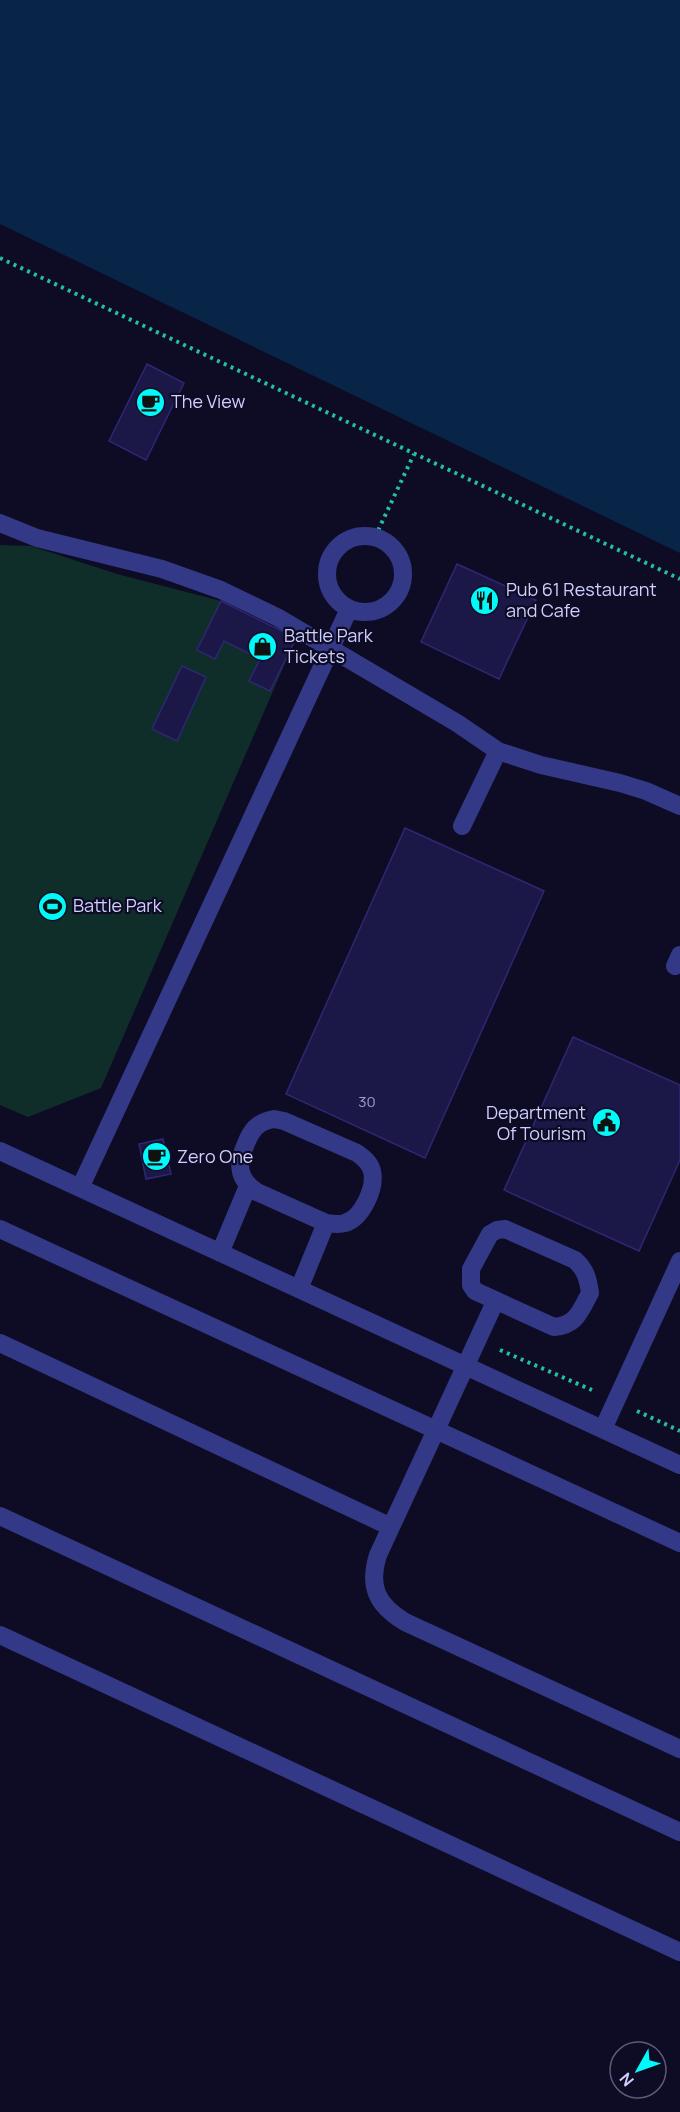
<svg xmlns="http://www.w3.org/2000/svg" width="680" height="2112" viewBox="0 0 680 2112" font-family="Manrope,sans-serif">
	<rect width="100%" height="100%" fill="#0e0c24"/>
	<path fill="#0f2e2a" d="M0,545l31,1 86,28 104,27 75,37 -195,450 -73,29 -28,-12z"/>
	<path fill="#082547" d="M0,0h680v553l-680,-329z"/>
	<path fill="#1b1746" stroke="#2e2774" stroke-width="1.5" d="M147,364l37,19 -38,77 -37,-19z
		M457,564l79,36 -37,79 -78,-37z
		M221,601l75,37 -26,53 -21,-10 11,-22 -36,-18 -9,18 -18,-9z
		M182,666l24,11 -29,64 -25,-12z
		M405,828l139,63 -119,267 -139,-64z
		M573,1037l107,48v75l-41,91 -135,-61z
		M163,1139l8,35 -25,5 -7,-35z"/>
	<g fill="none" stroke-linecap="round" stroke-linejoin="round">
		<path stroke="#25bda4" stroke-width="4" stroke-dasharray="3 4.5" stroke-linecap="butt" d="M0,258l680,321
			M375,537l39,-83
			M500,1350l92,40
			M637,1411l43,20"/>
		<path stroke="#333986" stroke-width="18" d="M0,523l37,15 125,31 59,21 56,27 180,106 41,28 43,14 79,18 26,8 34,15
			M327 574a38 38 0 1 1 76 0a38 38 0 1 1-76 0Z
			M462,826l36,-75
			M675,966l5,-11
			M274,1119l10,2 73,32c7,5 13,10 15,18 4,17 -10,47 -27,52 -6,2 -12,1 -19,0l-69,-31c-18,-12 -21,-26 -12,-46 6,-16 12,-24 29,-27z
			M0,1151l680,314
			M80,1188l269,-579
			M0,1229l436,201 59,-128
			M505,1229l70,31c11,10 13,19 15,33 -10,18 -13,32 -36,34l-79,-36 -4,-6v-16l19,-35 7,-4z
			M220,1253l28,-67
			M299,1289l27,-66
			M0,1343l391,184
			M603,1429l77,-168
			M0,1516l680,316
			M680,1543l-244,-113 -58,125c-10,32 -1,50 27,67l275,127
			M0,1635l680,317"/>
	</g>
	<defs>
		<symbol id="cafe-disc" viewBox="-11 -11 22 22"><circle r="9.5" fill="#00faf9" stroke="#0e0c24"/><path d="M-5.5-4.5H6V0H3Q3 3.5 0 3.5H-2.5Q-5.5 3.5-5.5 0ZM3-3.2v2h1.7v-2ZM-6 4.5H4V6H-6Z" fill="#111"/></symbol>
		<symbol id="restaurant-disc" viewBox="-11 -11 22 22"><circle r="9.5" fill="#00faf9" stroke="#0e0c24"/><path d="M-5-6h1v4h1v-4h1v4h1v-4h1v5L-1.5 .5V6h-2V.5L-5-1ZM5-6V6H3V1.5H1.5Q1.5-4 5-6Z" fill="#111"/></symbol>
		<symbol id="shop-disc" viewBox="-11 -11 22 22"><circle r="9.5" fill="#00faf9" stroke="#0e0c24"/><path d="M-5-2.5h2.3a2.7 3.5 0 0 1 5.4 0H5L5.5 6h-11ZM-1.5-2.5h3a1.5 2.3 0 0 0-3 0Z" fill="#111"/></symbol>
		<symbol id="stadium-disc" viewBox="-11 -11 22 22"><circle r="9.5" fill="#00faf9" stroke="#0e0c24"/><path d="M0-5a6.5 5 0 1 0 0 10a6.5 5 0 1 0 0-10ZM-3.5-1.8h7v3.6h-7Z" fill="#111"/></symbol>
		<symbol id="civic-disc" viewBox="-11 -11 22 22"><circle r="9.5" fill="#00faf9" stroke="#0e0c24"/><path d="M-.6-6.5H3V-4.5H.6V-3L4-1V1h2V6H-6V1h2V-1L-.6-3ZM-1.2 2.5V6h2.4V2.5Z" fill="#111"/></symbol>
	</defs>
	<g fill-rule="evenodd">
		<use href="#cafe-disc" x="134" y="386" width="33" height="33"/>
		<use href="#restaurant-disc" x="468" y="584" width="33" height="33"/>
		<use href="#shop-disc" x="246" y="630" width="33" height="33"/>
		<use href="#stadium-disc" x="36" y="890" width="33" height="33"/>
		<use href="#civic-disc" x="590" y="1106" width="33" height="33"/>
		<use href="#cafe-disc" x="140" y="1140" width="33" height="33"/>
	</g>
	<g text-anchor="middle" stroke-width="4.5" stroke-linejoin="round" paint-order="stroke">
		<g font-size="15" fill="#a2a1d1">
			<text x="367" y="1107">30</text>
		</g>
		<g font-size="18" fill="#cfcfff" stroke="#0e0c24" text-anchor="start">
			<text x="171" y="408">The View</text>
			<text x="506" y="596">Pub 61 Restaurant<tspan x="506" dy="21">and Cafe</tspan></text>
			<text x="284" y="642">Battle Park<tspan x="284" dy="21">Tickets</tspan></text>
			<text x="73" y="912">Battle Park</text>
			<text x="586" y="1119" text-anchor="end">Department<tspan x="586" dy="21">Of Tourism</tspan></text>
			<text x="177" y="1163">Zero One</text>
		</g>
	</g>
	<g transform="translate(638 2070) rotate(230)"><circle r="28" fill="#0e0c24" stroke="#5b5a7c" stroke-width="1.5"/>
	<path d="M0-4.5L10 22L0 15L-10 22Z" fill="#00faf9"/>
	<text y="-9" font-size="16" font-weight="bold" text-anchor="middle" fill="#cfcfff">N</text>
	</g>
</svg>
